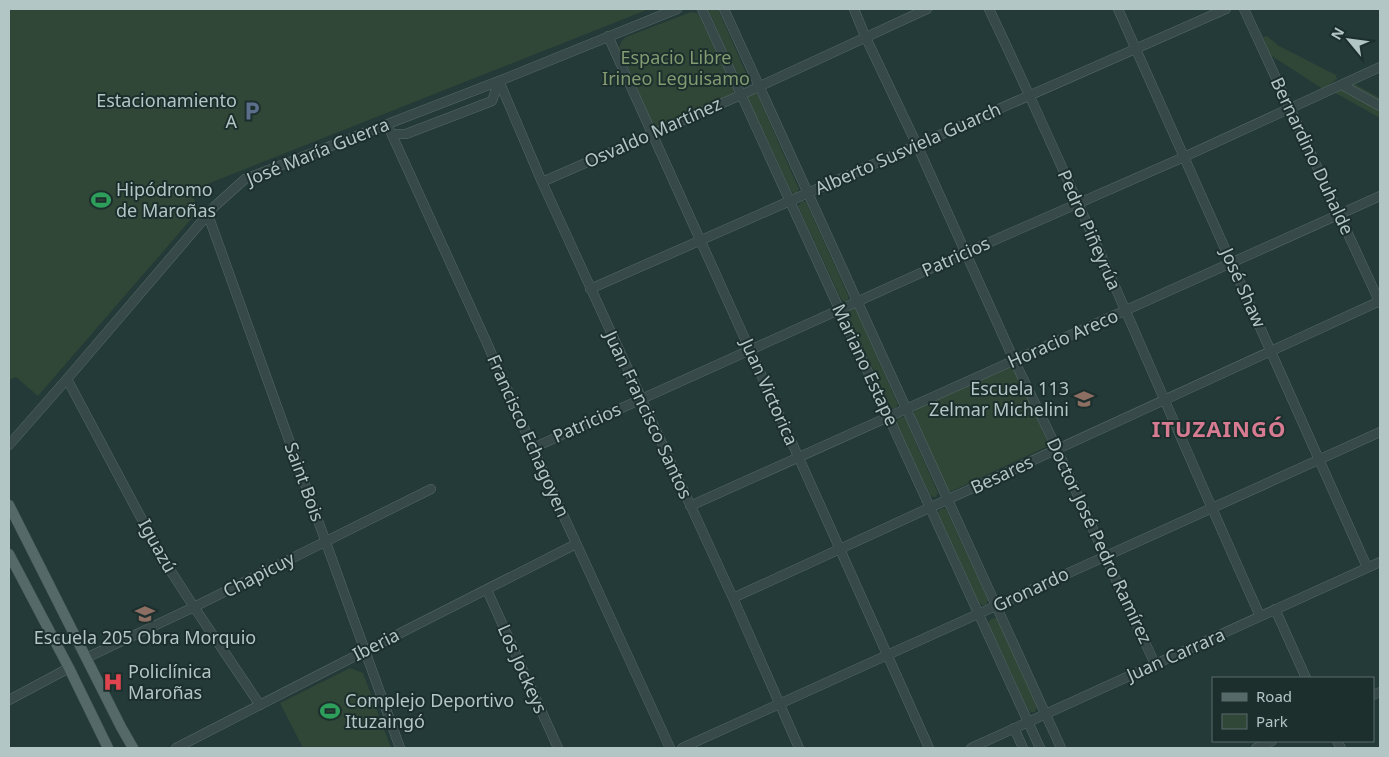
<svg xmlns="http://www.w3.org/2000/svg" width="1389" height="757" viewBox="0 0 1389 757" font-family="'Noto Sans',sans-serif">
	<rect width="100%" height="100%" fill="#233a38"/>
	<path fill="#304636" d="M9,9h640l-459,182 9,19 -161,186 -22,-19 -7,3z
		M708,9h10l32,73 -2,4 -3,1 -4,-4z
		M691,12l6,1 3,4 34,73 -1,5 -73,31h-3l-5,-4 -33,-74 2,-6 5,-5z
		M1267,36l12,10 57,29 1,4 -14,10 -53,-34 -7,-18z
		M1351,82l29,16v20l-48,-27z
		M755,93l2,1 42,95 -2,4 -3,1 -3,-3 -43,-93 1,-2z
		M802,201l4,1 43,95 -2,4 -3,1 -3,-3 -43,-93z
		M854,307l1,1 43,96 -2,4 -3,1 -3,-3 -43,-94 1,-2z
		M1009,367l5,2 33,72 -1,6 -94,44h-3l-2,-3 -32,-72 -1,-3 2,-4z
		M903,417l2,1 33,75 -2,4h-3l-3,-2 -34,-73 3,-4z
		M944,508l2,1 42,91 -2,5h-4l-3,-2 -41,-90 2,-4z
		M995,618l2,1 40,88 -2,5h-4l-3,-3 -40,-86 3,-4z
		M350,668l13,5 28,75h-75l-1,-1 -2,1h-10l-23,-45z"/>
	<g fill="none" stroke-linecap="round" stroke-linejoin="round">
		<defs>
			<path id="minor" d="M702,9l338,739
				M724,9l337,739
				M854,9l11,27 52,109 97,215 43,89 48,107 50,108
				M989,9c95,200 180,405 271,607
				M1118,9l249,558
				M1244,9l136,294
				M608,36l222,491 99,221
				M499,81l43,101 191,416 66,150
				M1342,85l38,21
				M387,124l99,217 57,130 127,277
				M392,134h14l86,-33 7,-20
				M542,182l199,-87 186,-86
				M208,215l192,533
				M590,289l636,-280
				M67,379l96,180 31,48 66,98
				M9,445l58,-66 148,-173 30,-27 254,-98 178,-72
				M533,448l432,-195 219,-96 196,-90
				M690,506l690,-310
				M487,590l71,158
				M733,598l647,-297
				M1275,609l31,69
				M86,658l108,-51 237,-118
				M1373,695l7,-3
				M9,700l60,-32
				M1014,728l9,20
				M1337,741l4,7
				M176,748l189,-97 211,-107
				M682,748l698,-316
				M971,748l409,-186
				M1256,748l16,-7"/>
			<path id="major" d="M9,505l112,222 12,21
				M9,554l60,114 39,80"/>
		</defs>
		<use href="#minor" stroke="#556866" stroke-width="10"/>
		<use href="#major" stroke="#435655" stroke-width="11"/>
		<use href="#minor" stroke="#374a49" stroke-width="9"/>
		<use href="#major" stroke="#556a68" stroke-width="10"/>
	</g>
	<defs>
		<symbol id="parking-bare" viewBox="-9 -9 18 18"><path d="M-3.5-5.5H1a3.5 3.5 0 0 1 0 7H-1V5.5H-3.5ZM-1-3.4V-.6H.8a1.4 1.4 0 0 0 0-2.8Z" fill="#5c6f8a" stroke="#1c2f2d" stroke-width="2.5" paint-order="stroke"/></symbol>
		<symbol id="stadium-bare" viewBox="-9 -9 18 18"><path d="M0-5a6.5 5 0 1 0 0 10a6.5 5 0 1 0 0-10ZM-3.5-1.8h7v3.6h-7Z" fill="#2e9e5b" stroke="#1c2f2d" stroke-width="2.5" paint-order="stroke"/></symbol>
		<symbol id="school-bare" viewBox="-9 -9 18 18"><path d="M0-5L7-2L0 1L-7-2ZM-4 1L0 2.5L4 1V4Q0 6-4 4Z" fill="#8d6e63" stroke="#1c2f2d" stroke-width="2.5" paint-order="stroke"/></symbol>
		<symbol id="hospital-bare" viewBox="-9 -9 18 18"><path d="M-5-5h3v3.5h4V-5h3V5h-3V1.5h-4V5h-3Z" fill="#e0444e" stroke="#1c2f2d" stroke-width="2.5" paint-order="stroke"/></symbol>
	</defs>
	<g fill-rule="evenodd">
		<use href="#parking-bare" x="238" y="97" width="28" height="28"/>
		<use href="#stadium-bare" x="87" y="186" width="28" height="28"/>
		<use href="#school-bare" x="1070" y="385" width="28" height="28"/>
		<use href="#school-bare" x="131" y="600" width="28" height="28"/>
		<use href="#hospital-bare" x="99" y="668" width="28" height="28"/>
		<use href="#stadium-bare" x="316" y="697" width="28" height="28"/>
	</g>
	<g text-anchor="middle" stroke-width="4" stroke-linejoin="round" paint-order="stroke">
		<g font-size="18" fill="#849b71" stroke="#1c2f2d">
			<text x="676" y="64">Espacio Libre<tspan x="676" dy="21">Irineo Leguisamo</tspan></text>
		</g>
		<g font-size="18" fill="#b2c6c5" stroke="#1c2f2d" text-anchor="start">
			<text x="237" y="107" text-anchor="end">Estacionamiento<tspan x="237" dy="21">A</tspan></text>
			<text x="116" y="196">Hipódromo<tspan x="116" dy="21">de Maroñas</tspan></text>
			<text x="1069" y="395" text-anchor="end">Escuela 113<tspan x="1069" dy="21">Zelmar Michelini</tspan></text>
			<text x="145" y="644" text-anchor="middle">Escuela 205 Obra Morquio</text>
			<text x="128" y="678">Policlínica<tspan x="128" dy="21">Maroñas</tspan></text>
			<text x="345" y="707">Complejo Deportivo<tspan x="345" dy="21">Ituzaingó</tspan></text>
		</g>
		<g font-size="18" fill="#b2c6c5" stroke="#1c2f2d">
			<text transform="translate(653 133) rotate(-24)" y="6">Osvaldo Martínez</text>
			<text transform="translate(908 149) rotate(-24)" y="6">Alberto Susviela Guarch</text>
			<text transform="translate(318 152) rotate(-22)" y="6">José María Guerra</text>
			<text transform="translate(1312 156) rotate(65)" y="6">Bernardino Duhalde</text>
			<text transform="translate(1089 230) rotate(66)" y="6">Pedro Piñeyrúa</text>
			<text transform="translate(956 257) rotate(-24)" y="6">Patricios</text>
			<text transform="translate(1243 288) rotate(66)" y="6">José Shaw</text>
			<text transform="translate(1063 339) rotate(-24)" y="6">Horacio Areco</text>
			<text transform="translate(865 365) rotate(65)" y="6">Mariano Estape</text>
			<text transform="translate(769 392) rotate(66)" y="6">Juan Victorica</text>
			<text transform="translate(648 415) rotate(65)" y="6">Juan Francisco Santos</text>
			<text transform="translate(587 423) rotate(-24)" y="6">Patricios</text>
			<text transform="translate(528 436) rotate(66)" y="6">Francisco Echagoyen</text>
			<text transform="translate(1002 475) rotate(-25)" y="6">Besares</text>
			<text transform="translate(304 482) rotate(70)" y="6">Saint Bois</text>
			<text transform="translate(1099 541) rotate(65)" y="6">Doctor José Pedro Ramírez</text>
			<text transform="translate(157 546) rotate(61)" y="6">Iguazú</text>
			<text transform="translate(259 575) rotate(-27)" y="6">Chapicuy</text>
			<text transform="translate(1031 590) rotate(-25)" y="6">Gronardo</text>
			<text transform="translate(376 645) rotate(-27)" y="6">Iberia</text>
			<text transform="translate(1176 655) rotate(-24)" y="6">Juan Carrara</text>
			<text transform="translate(522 669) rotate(66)" y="6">Los Jockeys</text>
		</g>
		<g font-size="22" font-weight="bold" letter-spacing="1" fill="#d67b91" stroke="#1c2f2d">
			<text x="1219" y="437">ITUZAINGÓ</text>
		</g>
	</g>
	<rect width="1389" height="757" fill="none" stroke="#b2c6c5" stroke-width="20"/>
	<rect x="1212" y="677" width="162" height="65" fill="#1c2f2d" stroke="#586b6a"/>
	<rect x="1222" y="693" width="25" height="8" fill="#556a68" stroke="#586b6a"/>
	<text x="1256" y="702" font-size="15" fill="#b2c6c5">Road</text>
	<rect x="1222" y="714" width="25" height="15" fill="#304636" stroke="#586b6a"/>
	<text x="1256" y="727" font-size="15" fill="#b2c6c5">Park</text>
	<g transform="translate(1349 40) rotate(299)" stroke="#1c2f2d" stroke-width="4" paint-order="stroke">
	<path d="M0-4L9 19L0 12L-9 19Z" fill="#b2c6c5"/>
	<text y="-8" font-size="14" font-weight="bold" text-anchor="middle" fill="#b2c6c5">N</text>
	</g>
</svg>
